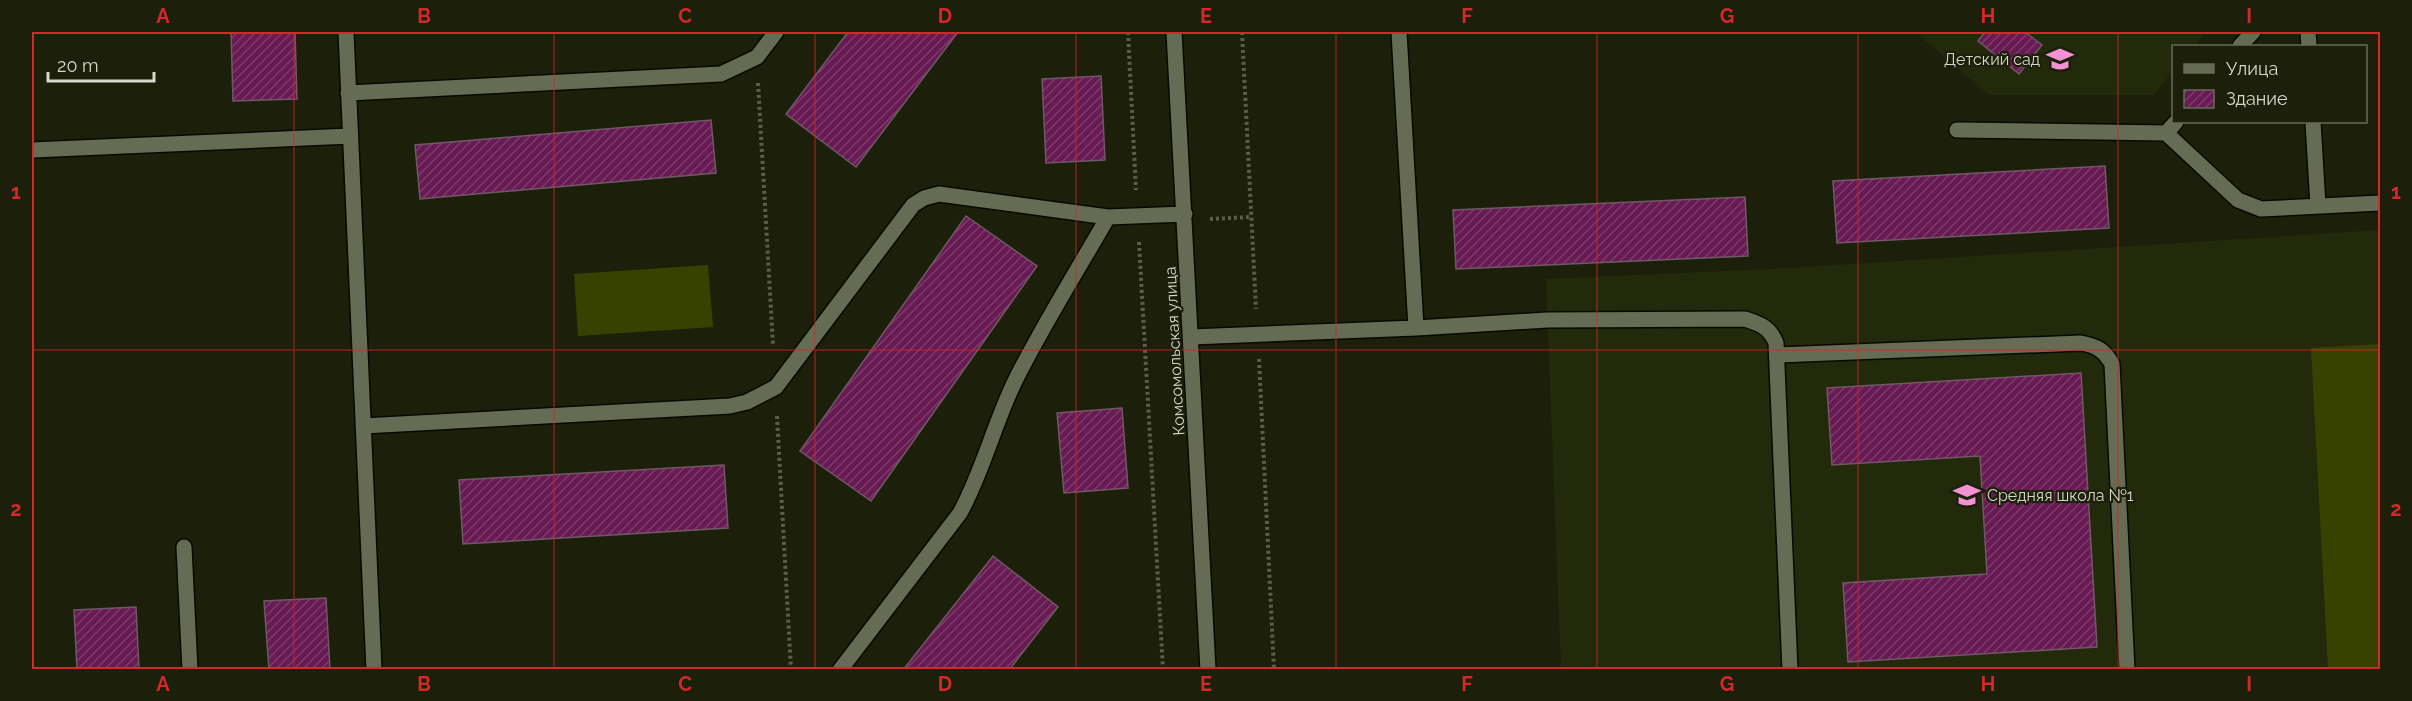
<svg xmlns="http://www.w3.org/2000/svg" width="2412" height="701" viewBox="0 0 2412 701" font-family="Raleway,sans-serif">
	<defs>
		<pattern id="building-hatch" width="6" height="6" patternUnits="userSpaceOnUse" patternTransform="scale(1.5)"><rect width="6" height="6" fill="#671b52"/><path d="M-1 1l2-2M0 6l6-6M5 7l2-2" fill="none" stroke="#7c3b6a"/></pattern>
	</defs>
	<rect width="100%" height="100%" fill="#1c200a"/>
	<path fill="#23290b" d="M1915,32h291l-12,14h-20l-1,25 -19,24h-165z
		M2380,230v439h-819l-15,-390 243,-11z"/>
	<path fill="#384200" d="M708,265l5,62 -135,9 -4,-62z
		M2380,344v325h-52l-17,-321z"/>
	<path fill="url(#building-hatch)" stroke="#705867" stroke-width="1.5" d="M231,32h64l2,67 -64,2z
		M848,32h110l-102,135 -70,-53z
		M1985,32h40l17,13 -23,29 -41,-33z
		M1101,76l4,84 -59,3 -4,-84z
		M711,120l5,53 -296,26 -5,-54z
		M2105,166l4,62 -272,15 -4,-62z
		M1745,197l3,59 -292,13 -3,-59z
		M966,216l71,50 -166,235 -71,-50z
		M2081,373l16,274 -249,15 -5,-79 144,-9 -7,-118 -148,9 -5,-77z
		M1122,408l6,80 -64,5 -7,-80z
		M724,465l4,63 -265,16 -4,-64z
		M993,556l65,51 -49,63h-106z
		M326,598l4,72h-61l-5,-69z
		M136,607l3,63h-62l-3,-60z"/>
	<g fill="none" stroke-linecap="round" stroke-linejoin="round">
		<defs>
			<path id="minor" d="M346,32l28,638
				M1174,32l34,638
				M1399,32l17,296
				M2308,32l1,14
				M2240,46l13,-14
				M348,93l373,-19 36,-17 19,-25
				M2313,122l5,84
				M1957,130l209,3 10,-11
				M2166,133l72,67 23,9 119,-6
				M32,150l318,-14
				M1191,337l225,-9 131,-8 198,-1c16,5 25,9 31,24l14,327
				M1777,355l304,-12c16,3 23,7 31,21l15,306
				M363,426l367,-20 17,-4 29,-15 137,-182 11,-7 15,-4 169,23 77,-3
				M184,547l6,123
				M840,670l120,-157c23,-42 34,-89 55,-132 28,-56 62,-110 93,-164"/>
		</defs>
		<use href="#minor" stroke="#070a00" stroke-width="18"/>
		<path stroke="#5a5e4b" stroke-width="4" stroke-dasharray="3 3" stroke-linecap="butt" d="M1128,32l8,158
			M1242,32l14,277
			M758,83l15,262
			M1210,219l41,-2
			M1139,242l24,428
			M1259,359l15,311
			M777,416l14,254"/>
		<use href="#minor" stroke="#656c53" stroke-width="15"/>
	</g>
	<path fill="none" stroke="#d62828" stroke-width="1.5" stroke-opacity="0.55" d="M294,32v638M554,32v638M815,32v638M1076,32v638M1336,32v638M1597,32v638M1858,32v638M2118,32v638M32,350h2348"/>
	<defs>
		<symbol id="school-bare" viewBox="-9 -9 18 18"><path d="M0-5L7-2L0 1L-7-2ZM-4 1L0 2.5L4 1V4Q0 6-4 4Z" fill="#f491d3" stroke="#1c200a" stroke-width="2.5" paint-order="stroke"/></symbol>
	</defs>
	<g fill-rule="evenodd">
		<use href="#school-bare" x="2041" y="40" width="38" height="38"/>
		<use href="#school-bare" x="1948" y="476" width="38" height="38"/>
	</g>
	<g text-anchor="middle" stroke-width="4.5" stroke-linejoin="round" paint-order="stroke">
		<g font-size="16" fill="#d5d8cb" stroke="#1c200a" text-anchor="end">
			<text x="2040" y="65">Детский сад</text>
			<text x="1987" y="501" text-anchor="start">Средняя школа №1</text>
		</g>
		<g font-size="16" fill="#d5d8cb" stroke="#1c200a">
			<text transform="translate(1174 351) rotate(-93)" y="6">Комсомольская улица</text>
		</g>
	</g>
	<rect width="2412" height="701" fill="none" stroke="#1c200a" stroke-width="66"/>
	<rect x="2172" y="45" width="195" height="78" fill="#1c200a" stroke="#666a57" stroke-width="1.5"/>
	<rect x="2184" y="64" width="30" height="9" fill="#656c53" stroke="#666a57" stroke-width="1.5"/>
	<text x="2226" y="75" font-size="18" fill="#d5d8cb">Улица</text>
	<rect x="2184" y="90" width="30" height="18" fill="url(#building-hatch)" stroke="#666a57" stroke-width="1.5"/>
	<text x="2226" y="105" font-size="18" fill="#d5d8cb">Здание</text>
	<path d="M48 72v9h106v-9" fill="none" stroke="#d5d8cb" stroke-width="3"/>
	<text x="57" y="72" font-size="18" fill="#d5d8cb" stroke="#1c200a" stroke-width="4.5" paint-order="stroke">20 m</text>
	<rect x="33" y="33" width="2346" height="635" fill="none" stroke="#d62828" stroke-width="2"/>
	<g font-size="20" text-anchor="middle" font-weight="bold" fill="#d62828">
		<text x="163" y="23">A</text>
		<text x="424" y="23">B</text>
		<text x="685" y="23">C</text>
		<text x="945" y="23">D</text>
		<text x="1206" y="23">E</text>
		<text x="1467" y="23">F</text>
		<text x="1727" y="23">G</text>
		<text x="1988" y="23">H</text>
		<text x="2249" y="23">I</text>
		<text x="16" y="199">1</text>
		<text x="2396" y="199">1</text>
		<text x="16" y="516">2</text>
		<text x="2396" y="516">2</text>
		<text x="163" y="691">A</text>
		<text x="424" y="691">B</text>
		<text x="685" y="691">C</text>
		<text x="945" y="691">D</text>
		<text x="1206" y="691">E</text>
		<text x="1467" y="691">F</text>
		<text x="1727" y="691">G</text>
		<text x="1988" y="691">H</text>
		<text x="2249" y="691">I</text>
	</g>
</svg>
